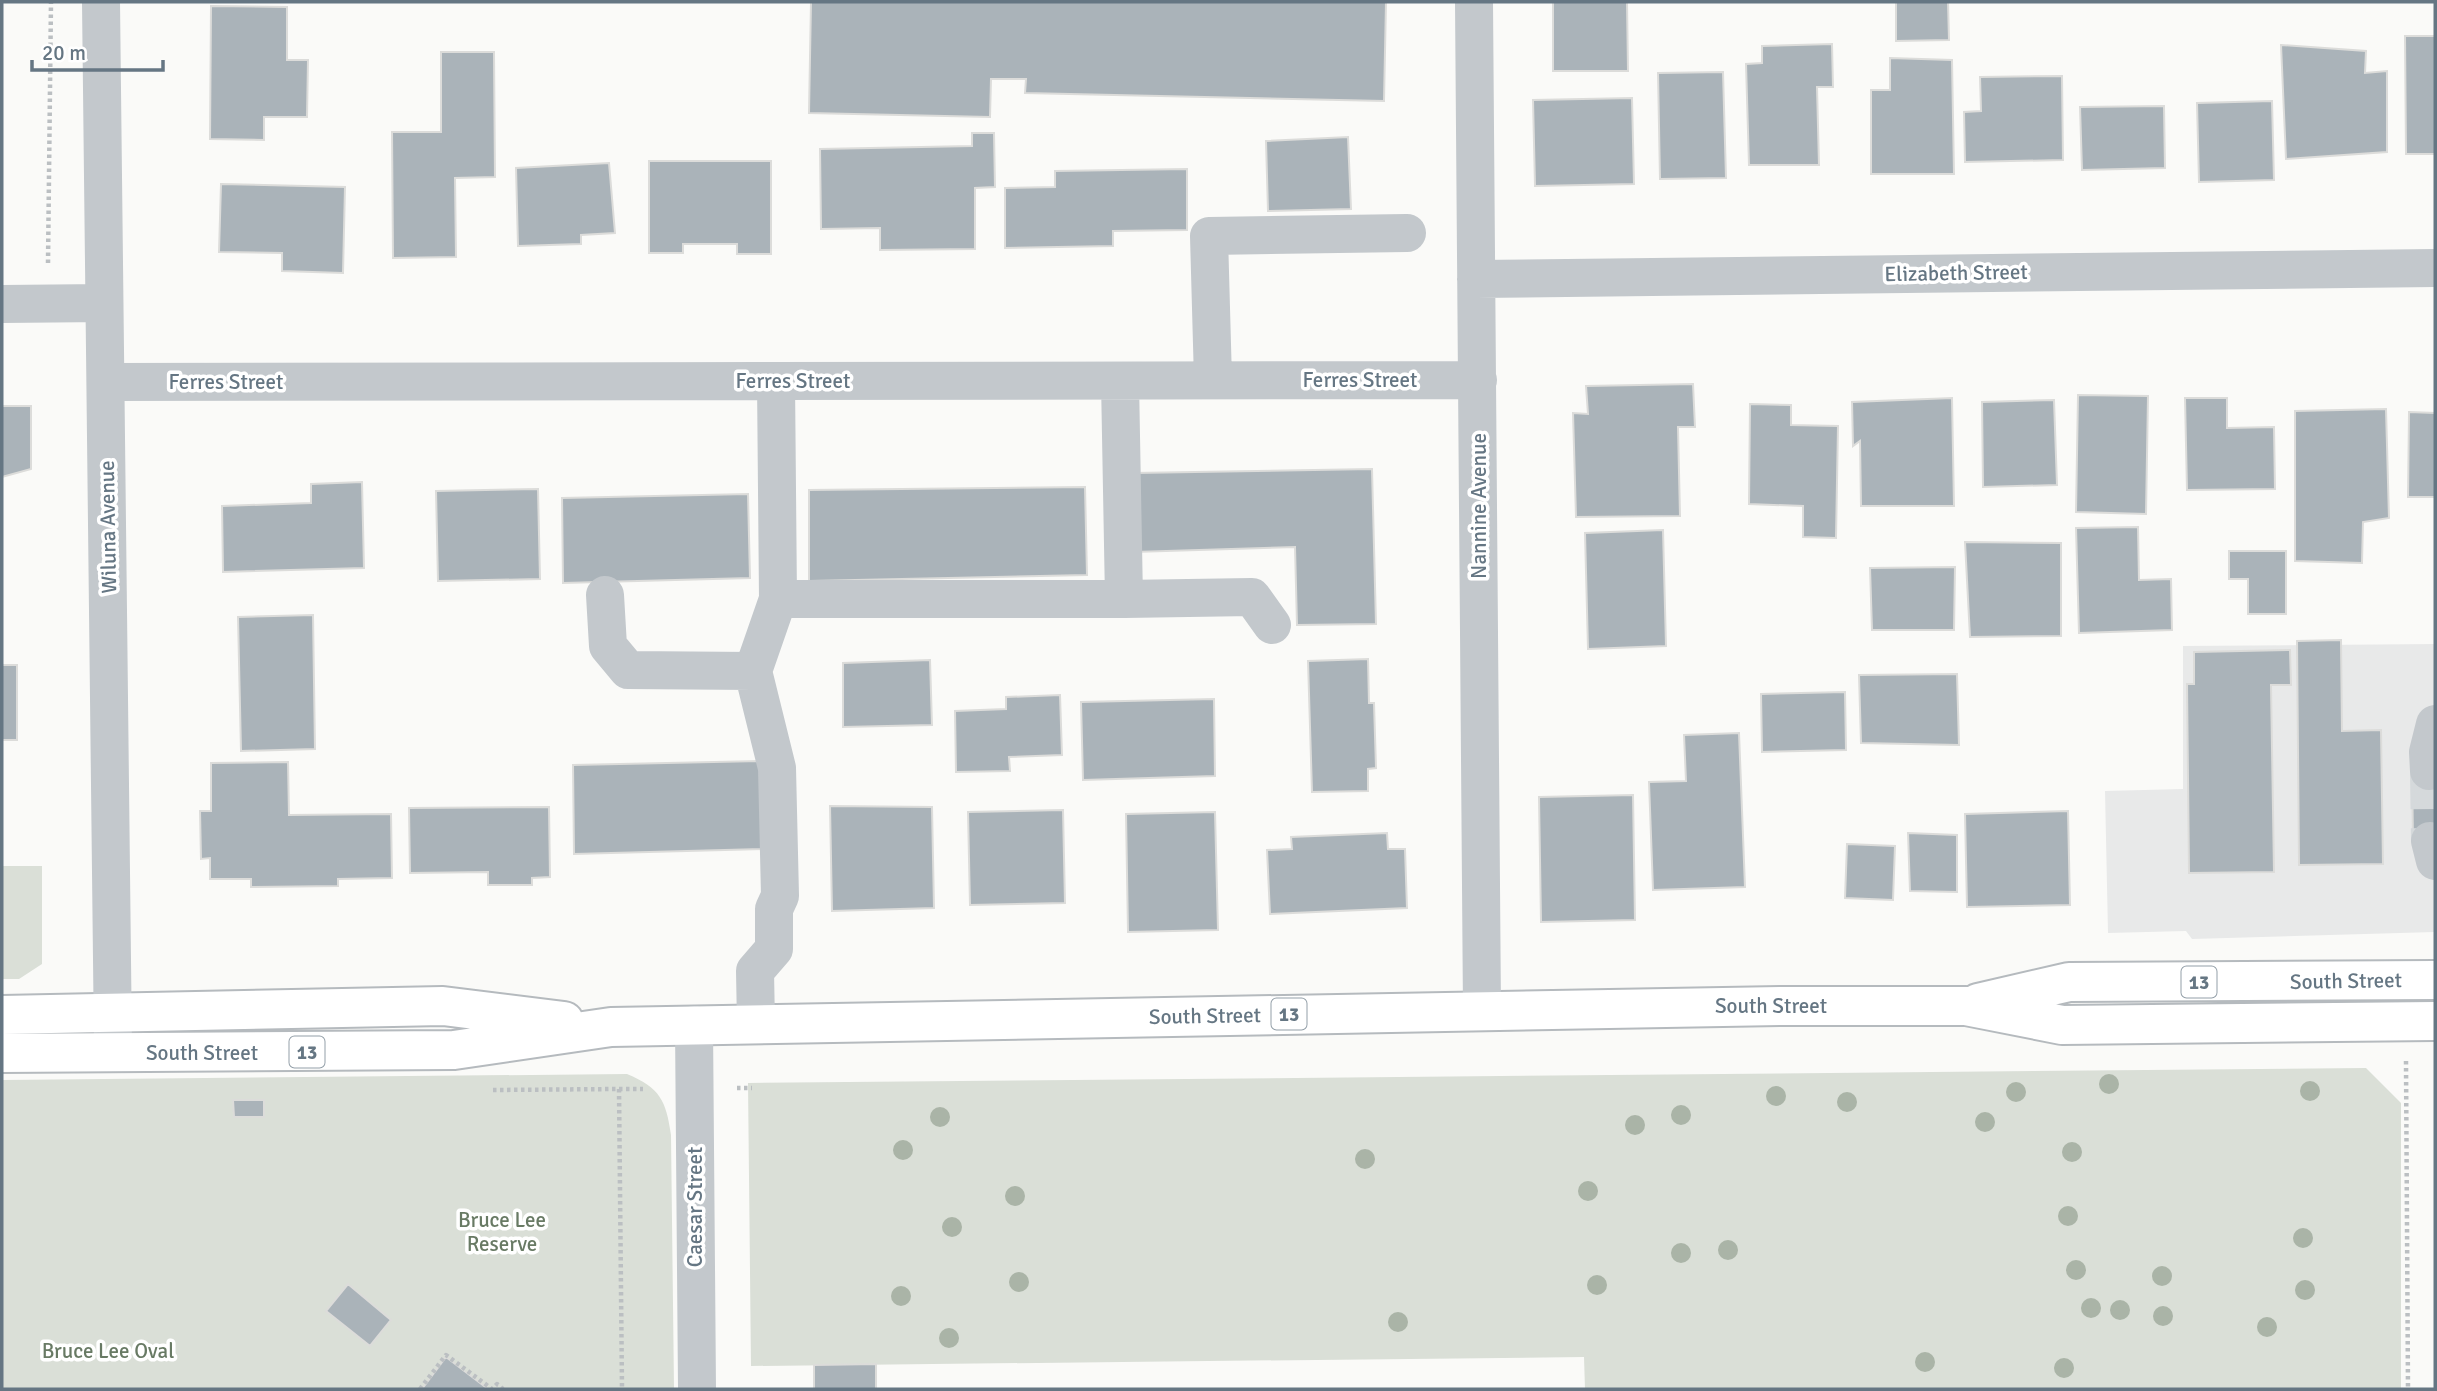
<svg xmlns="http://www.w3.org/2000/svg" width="2437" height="1391" viewBox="0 0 2437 1391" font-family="Signika,sans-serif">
	<rect width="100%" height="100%" fill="#fafaf8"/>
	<path fill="#e8e9e9" d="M2435,644v288l-243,7 -6,-8 -78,2 -3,-142 78,-2v-143z"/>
	<path fill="#dadfd7" d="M2,866h40v98l-23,15h-17z
		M2366,1068l35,35v286h-816l-1,-32 -833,9 -3,-283z
		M627,1074c33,14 39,26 44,61l3,254h-672v-309z"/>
	<path fill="#aab3b9" stroke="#dcdcda" stroke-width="2" d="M811,2h575l-2,99 -359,-8 1,-14h-35l-1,38 -181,-4z
		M1553,2h74l1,69h-75z
		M1896,2h52l1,38 -53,1z
		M211,6l76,1v53h21l-1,57h-43v23l-54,-1z
		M2405,36h30v118h-29z
		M1832,44l1,43h-16l2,78h-70l-3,-101 16,-1v-17z
		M2281,45l85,6 -1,22 22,-2v81l-101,7z
		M441,52h53l1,125 -40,1 1,79 -63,1 -1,-126h49z
		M1890,58l62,2 2,114h-83v-84h19z
		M1723,72l3,106 -66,1 -2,-106z
		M2062,76l1,84 -98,2 -1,-50 17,-1 -1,-34z
		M1632,98l2,86 -99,2 -2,-86z
		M2272,101l2,79 -75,2 -2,-79z
		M2164,106l1,62 -83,2 -2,-63z
		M972,133h22l1,54 -20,1v61l-95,1v-22l-59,1 -1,-80 152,-3z
		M1348,137l3,72 -83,2 -2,-70z
		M649,161h122v93h-34v-10h-54v9h-34z
		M609,163l6,70 -34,2v9l-63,2 -2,-78z
		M1187,169v61l-74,1v15l-108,2v-60l50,-1v-16z
		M221,184l124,3 -2,86 -61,-2v-18l-63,-1z
		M1693,384l2,43h-17l2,89 -104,1 -3,-104 15,1 -2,-28z
		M2078,395l70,1 -2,118 -70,-2z
		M2,398v8h29v63l-29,8z
		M1952,398l2,108h-93l-1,-65 -7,5 -1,-44z
		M2185,398h42v30l47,-1 1,62 -88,1z
		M2054,400l3,85 -74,2 -1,-85z
		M1750,404l41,1v20l47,1 -2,112 -33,-1v-31l-54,-2z
		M2386,409l3,109 -26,4 -1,41 -67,-2v-150z
		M2409,412l26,1v84h-27z
		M1372,469l4,155 -79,1 -2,-78 -161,5v-79z
		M362,482l2,86 -141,4 -1,-66 89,-3v-19z
		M1085,487l2,88 -278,6v-91z
		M538,489l2,90 -102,2 -2,-90z
		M748,494l2,84 -187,5 -1,-85z
		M2138,527l1,53 32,-1 1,51 -93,3 -3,-105z
		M1663,530l3,116 -78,3 -3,-116z
		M1965,542l96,1v93l-91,1z
		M2229,551h57v63h-38v-35h-19z
		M1955,567l-1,63h-82l-2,-62z
		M313,615l2,134 -74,2 -3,-134z
		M2341,640l1,91 39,-1 2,134 -84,1 -2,-224z
		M2290,650l1,35h-20l3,187 -85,1 -2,-189h7v-32z
		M1368,659l1,44h5l2,65 -8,1v22l-56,1 -4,-131z
		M930,660l2,65 -89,2v-64z
		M2,665h15v75h-15z
		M1957,674l2,71 -98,-2 -2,-68z
		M1845,692l1,58 -84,2 -1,-58z
		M1060,695l2,60 -53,2 1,14 -54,1 -1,-61 51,-2v-12z
		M1214,699l1,77 -132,4 -2,-78z
		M1739,733l6,154 -92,3 -4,-108 37,-1 -2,-46z
		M760,761l2,88 -188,5 -1,-89z
		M288,762l1,53 102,-1 1,64 -54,1v7l-87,1v-8h-41v-21l-9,1 -1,-48h11v-48z
		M2435,770v71h-22l-1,-70z
		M1633,795l2,125 -94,2 -2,-125z
		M830,806l102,1 2,101 -102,3z
		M549,807l1,70 -18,1v7h-44v-13l-78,1 -1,-65z
		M1063,810l2,93 -95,2 -2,-93z
		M2068,811l2,94 -103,2 -2,-93z
		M1215,812l3,118 -90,2 -2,-118z
		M1387,833l1,16h17l2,59 -137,6 -3,-64 25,-1 -1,-12z
		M1908,833l49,2v57l-47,-1z
		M1847,844l48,2 -2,54 -48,-2z
		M233,1100h31v17h-30z
		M348,1284l43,36 -21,26 -44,-35z
		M446,1357l42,32h-66z
		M876,1364v25h-62v-24z"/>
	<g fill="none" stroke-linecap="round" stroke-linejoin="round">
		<path stroke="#d5d9db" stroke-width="38" stroke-dasharray="38 19" stroke-linecap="butt" d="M2429,771l1,70"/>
		<defs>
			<path id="major" d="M1978,1003l91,-21 366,-2
				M2,1015l441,-9 121,15
				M2,1053l452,-3 157,-23 1169,-21h186l96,19 373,-4"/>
		</defs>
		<use href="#major" stroke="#b5babe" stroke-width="42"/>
		<path stroke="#bbbfc2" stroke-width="4.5" stroke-dasharray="3.5 3.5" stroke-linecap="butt" d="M48,263l3,-261
			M2406,1061l2,328
			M737,1088h15
			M619,1089h24
			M493,1090l126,-1 3,300
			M420,1389l26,-34 46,34 5,-5 6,5"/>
		<path stroke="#c3c8cc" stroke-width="38" d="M101,2l12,1044
			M1474,2l8,1009
			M1476,279l959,-11
			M2,304l102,-1
			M1213,380l-4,-144 198,-3
			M776,381l2,218h346l-4,-218
			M107,382l1371,-2
			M605,595l3,51 20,24 125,1 25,-72
			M1124,599l128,-2 20,28
			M753,671l24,97 3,128 -6,13v40l-19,22 1,53
			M2429,771l-1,-19 7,-28
			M2430,841l5,20
			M694,1025l3,364"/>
		<use href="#major" stroke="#fff" stroke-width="38"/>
	</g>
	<g fill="#aab4a7">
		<circle cx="2109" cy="1084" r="10"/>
		<circle cx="2310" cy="1091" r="10"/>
		<circle cx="2016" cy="1092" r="10"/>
		<circle cx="1776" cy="1096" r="10"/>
		<circle cx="1847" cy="1102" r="10"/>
		<circle cx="1681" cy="1115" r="10"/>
		<circle cx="940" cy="1117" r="10"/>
		<circle cx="1985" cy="1122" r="10"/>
		<circle cx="1635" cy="1125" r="10"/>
		<circle cx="903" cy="1150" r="10"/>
		<circle cx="2072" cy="1152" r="10"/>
		<circle cx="1365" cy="1159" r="10"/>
		<circle cx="1588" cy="1191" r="10"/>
		<circle cx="1015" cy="1196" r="10"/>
		<circle cx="2068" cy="1216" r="10"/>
		<circle cx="952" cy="1227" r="10"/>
		<circle cx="2303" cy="1238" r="10"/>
		<circle cx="1728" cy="1250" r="10"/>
		<circle cx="1681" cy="1253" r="10"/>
		<circle cx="2076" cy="1270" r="10"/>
		<circle cx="2162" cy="1276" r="10"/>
		<circle cx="1019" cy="1282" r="10"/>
		<circle cx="1597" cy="1285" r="10"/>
		<circle cx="2305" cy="1290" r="10"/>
		<circle cx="901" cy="1296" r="10"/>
		<circle cx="2091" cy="1308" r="10"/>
		<circle cx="2120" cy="1310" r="10"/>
		<circle cx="2163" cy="1316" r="10"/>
		<circle cx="1398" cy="1322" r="10"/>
		<circle cx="2267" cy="1327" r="10"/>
		<circle cx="949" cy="1338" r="10"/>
		<circle cx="1925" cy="1362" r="10"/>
		<circle cx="2064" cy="1368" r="10"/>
	</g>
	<g text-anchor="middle" stroke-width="7" stroke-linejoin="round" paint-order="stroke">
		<g fill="#fff" stroke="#939fa8" stroke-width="2">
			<rect x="2181.5" y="966.5" width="35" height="31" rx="5"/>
			<rect x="1271.5" y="998.5" width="35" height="31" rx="5"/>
			<rect x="289.5" y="1036.5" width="35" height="31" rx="5"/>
		</g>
		<g font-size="19" font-weight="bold" fill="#657683">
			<text x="2199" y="989">13</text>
			<text x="1289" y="1021">13</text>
			<text x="307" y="1059">13</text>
		</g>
		<g font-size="21" fill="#657683" stroke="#fff">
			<text transform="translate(1956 273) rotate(-1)" y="7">Elizabeth Street</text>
			<text x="1360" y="387">Ferres Street</text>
			<text x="793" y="388">Ferres Street</text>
			<text x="226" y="389">Ferres Street</text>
			<text transform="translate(1479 506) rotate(-90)" y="7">Nannine Avenue</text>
			<text transform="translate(108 527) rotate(-91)" y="7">Wiluna Avenue</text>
			<text transform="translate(2346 981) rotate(-1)" y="7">South Street</text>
			<text x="1771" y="1013">South Street</text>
			<text transform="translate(1205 1016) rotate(-1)" y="7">South Street</text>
			<text x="202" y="1060">South Street</text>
			<text transform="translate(695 1207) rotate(-90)" y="7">Caesar Street</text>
		</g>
		<g font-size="21" fill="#687a64" stroke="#fff">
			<text x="502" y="1227">Bruce Lee<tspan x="502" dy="24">Reserve</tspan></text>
			<text x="108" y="1358">Bruce Lee Oval</text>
		</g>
	</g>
	<rect width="2437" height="1391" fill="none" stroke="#657683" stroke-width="7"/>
	<path d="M32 60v10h131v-10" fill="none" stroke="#657683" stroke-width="3.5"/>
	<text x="42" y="60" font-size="21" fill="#657683" stroke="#ffffff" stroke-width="5" paint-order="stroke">20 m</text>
</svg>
